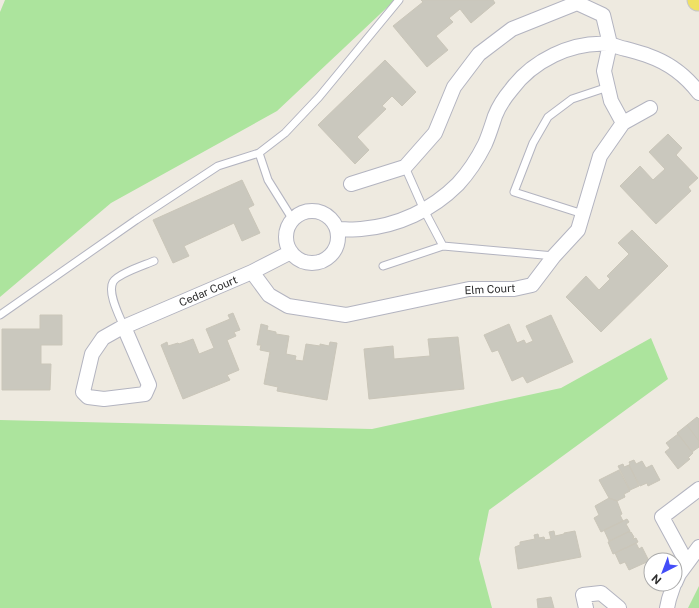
<svg xmlns="http://www.w3.org/2000/svg" width="699" height="608" viewBox="0 0 699 608" font-family="'Public Sans',sans-serif">
	<rect width="100%" height="100%" fill="#eeeae0"/>
	<path fill="#ace49d" d="M5,0h390l-118,111 -166,92 -111,94v-285z
		M651,338l17,41 -179,131 -10,49 13,49h-492v-188l372,9 189,-41z
		M699,586v22h-11z"/>
	<path fill="#cac8be" stroke="#cac6b9" d="M421,0h72l2,3 -24,20 -11,-14 -11,9 4,4 -17,14 12,14 -21,17 -34,-41 30,-24z
		M385,60l31,32 -14,14 -10,-10 -10,10 4,3 -29,28 12,13 -14,14 -37,-39z
		M668,134l14,14 -6,7 22,23 -10,9 3,4 -35,33 -36,-38 20,-20 13,14 12,-11 -16,-17z
		M242,180l12,25 -6,3 12,25 -18,8 -8,-18 -50,23 5,10 -16,7 -20,-43z
		M632,230l36,36 -67,66 -35,-35 20,-21 13,14 11,-11 -3,-3 22,-22 -11,-11z
		M233,313l7,17 -6,2 2,4 -9,4 12,30 -12,5 3,5 -47,19 -22,-54 6,-3 1,4 10,-3 1,1 14,-5 6,15 15,-6 -8,-19 24,-10 -2,-4z
		M40,315h22v30h-21v19h10l-1,26h-48v-61h38z
		M551,315l22,47 -46,21 -4,-7 -11,5 -14,-31 -6,2 -8,-17 25,-11 8,19 7,-3 2,4 7,-3 -7,-15z
		M261,324l7,2 -1,4 9,2v2l13,2 -3,18 10,2 -1,4 8,1 3,-17 14,2v-2l9,2 1,-4 7,1 -10,57 -50,-9 1,-4 -14,-3 6,-32 -10,-2 1,-5h-4z
		M458,337l6,52 -95,10 -5,-50 29,-3 1,13 36,-3 -2,-17z
		M697,417l2,2v22l-12,-16z
		M687,425l12,16v6l-7,5 -15,-19z
		M678,434l15,19 -5,5 2,1 -12,10 -13,-17 5,-4 -4,-5z
		M634,460l2,4 6,-3 4,7 6,-3 8,15 -12,6 -1,-3 -7,3 -11,-21 1,-1 -1,-2z
		M623,464l1,3 5,-2 10,21 -9,4 -12,-24z
		M619,470l11,21 -6,3 1,3 -8,4 -8,-3 -10,-18z
		M609,498l8,3 5,13 -2,1 3,6 -22,11 -7,-14 5,-3 -4,-9z
		M627,519l2,3 -3,2 4,7 -21,10 -5,-11z
		M554,531l1,5 9,-2v-1l11,-2 6,26 -63,12 -3,-22 5,-2v-3l15,-3 -1,-4 4,-1 1,4 5,-1 1,3 6,-1 -2,-7z
		M630,531v2l1,-1 3,5 -1,1v1l3,-1 2,4 -25,12 -5,-12z
		M636,543l3,6 3,-2 7,14 -20,9 -4,-8 -5,2 -5,-11z
		M551,597l3,11h-16l-1,-9z"/>
	<g fill="none" stroke-linecap="round" stroke-linejoin="round">
		<defs>
			<path id="service" d="M259,153l9,27 25,40
				M405,167l19,43 19,36
				M583,214l-69,-22 19,-49 15,-26 24,-18 36,-12
				M383,266l60,-20 111,10
				M0,315l136,-95 82,-54 41,-13 26,-20 34,-36 80,-97
				M124,327c-4,-10 -17,-34 -11,-45 4,-8 32,-17 41,-21"/>
			<path id="minor" d="M623,123l27,-15
				M286 237a26 26 0 1 1 52 0a26 26 0 1 1-52 0Z
				M337,229c8,0 16,1 24,0 37,-3 71,-19 97,-45 11,-12 20,-26 27,-40 4,-9 7,-19 10,-28 4,-10 10,-19 16,-26 21,-29 61,-49 97,-46 6,1 12,4 18,5 7,2 15,4 23,7 20,7 37,20 50,37
				M252,272l17,23 19,11 58,9 123,-26h45l18,-4 22,-29 24,-26 22,-74 23,-33 -12,-22 -7,-30 6,-27 -7,-29 -26,-12 -65,26 -33,25 -25,33 -19,46 -30,34 -54,17
				M124,327l25,58 -4,9 -41,5 -16,-2 -5,-5 9,-38 11,-16 16,-9 133,-57 39,-20
				M687,563l-25,-46 37,-28
				M675,583l4,-9 20,-27
				M586,608l-3,-13 18,-2 18,15
				M667,608l2,-9 5,-15"/>
			<path id="primary" d="M698,0h1"/>
		</defs>
		<use href="#service" stroke="#b3b4c0" stroke-width="9"/>
		<use href="#minor" stroke="#b3b4c0" stroke-width="16"/>
		<use href="#primary" stroke="#c8c8c8" stroke-width="23"/>
		<use href="#service" stroke="#fff" stroke-width="7"/>
		<use href="#minor" stroke="#fff" stroke-width="14"/>
		<use href="#primary" stroke="#f0e163" stroke-width="21"/>
	</g>
	<g text-anchor="middle" stroke-width="3.5" stroke-linejoin="round" paint-order="stroke">
		<g font-size="11" fill="#2d2d2d" stroke="#fff">
			<text transform="translate(490 289) rotate(-3)" y="4">Elm Court</text>
			<text transform="translate(208 291) rotate(-23)" y="4">Cedar Court</text>
		</g>
	</g>
	<g transform="translate(663 572) rotate(222)"><circle r="19" fill="#ffffff" stroke="#ababab"/>
	<path d="M0-3L7 15L0 10L-7 15Z" fill="#434df8"/>
	<text y="-6" font-size="11" font-weight="bold" text-anchor="middle" fill="#2d2d2d">N</text>
	</g>
</svg>
